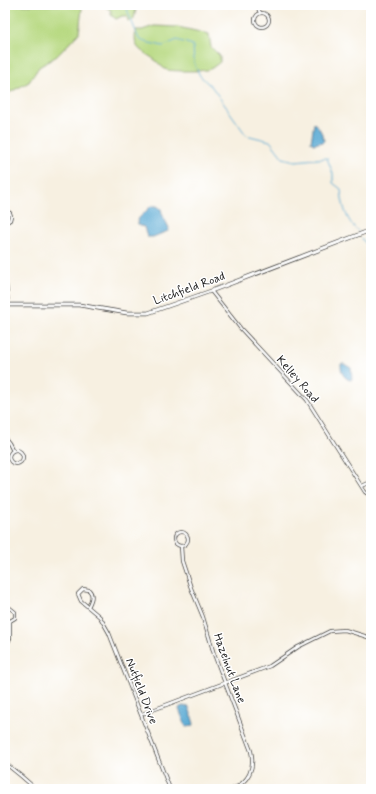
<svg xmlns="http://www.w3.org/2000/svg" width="376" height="794" viewBox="0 0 376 794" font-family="Mynerve,sans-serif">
	<rect width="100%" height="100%" fill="#fff"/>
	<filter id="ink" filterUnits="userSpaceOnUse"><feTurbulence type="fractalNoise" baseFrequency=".025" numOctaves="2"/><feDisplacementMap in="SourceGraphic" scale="8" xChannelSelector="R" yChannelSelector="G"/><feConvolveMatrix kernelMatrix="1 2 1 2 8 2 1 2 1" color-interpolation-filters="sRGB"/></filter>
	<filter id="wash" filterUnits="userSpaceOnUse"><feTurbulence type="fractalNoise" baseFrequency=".012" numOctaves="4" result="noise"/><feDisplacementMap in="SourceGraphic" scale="16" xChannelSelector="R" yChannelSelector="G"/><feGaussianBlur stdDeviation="0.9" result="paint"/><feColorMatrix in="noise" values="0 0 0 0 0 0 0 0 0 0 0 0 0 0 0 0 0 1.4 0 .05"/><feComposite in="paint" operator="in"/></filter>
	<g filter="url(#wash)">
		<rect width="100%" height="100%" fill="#f7f0e1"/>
		<path fill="#b7d981" stroke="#6a7a4e" d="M5,5h77v3l-3,25 -22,23 -18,11 -10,15 -24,13z
			M102,5h35l-3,13 -1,2 -5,1 -1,-5h-5l-6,3 -5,-4v-5z
			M154,26l24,1 31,7 2,13 9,9v6c-3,2 -7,6 -10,7 -6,3 -37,2 -43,1 -5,-2 -8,-7 -12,-10 -13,-10 -23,-10 -19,-30h6z"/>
		<path fill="#58a9d3" stroke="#3a6278" d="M314,123c6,5 8,10 10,17l-1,2 -10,2 -2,-2z
			M151,206h6l4,3c1,8 5,12 8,19l-1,3 -15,6h-6l-3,-10 -6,-2 -1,-5z
			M341,364h3l7,4 1,11 -2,1c-8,-3 -9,-9 -9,-16z
			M183,706l6,1 5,17 -1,2 -7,1 -7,-18 1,-2z"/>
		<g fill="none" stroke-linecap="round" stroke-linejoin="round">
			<path stroke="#58a9d3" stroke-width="1" d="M125,5l14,34 6,3 18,4 14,-6 16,5 1,18 6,13 12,11 34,48 24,6 13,17 12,3 32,-3 6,16v9l8,6c1,15 5,32 17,42
				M362,239l9,11"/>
		</g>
	</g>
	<g filter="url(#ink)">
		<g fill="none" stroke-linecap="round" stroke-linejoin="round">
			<defs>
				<path id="minor" d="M257,5l3,8
					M255 20a7 7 0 1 1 14 0a7 7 0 1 1-14 0Z
					M5,210l5,3 1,3 -1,4 -5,3
					M5,274l3,31
					M211,291l30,38 66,71 58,92 6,4
					M5,438l4,5 4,8
					M9 457a7 7 0 1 1 14 0a7 7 0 1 1-14 0Z
					M362,486l9,-4
					M174 539a7 7 0 1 1 14 0a7 7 0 1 1-14 0Z
					M181,546l1,15 9,27 12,29 11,37 37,97c4,17 -2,31 -19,38
					M88,607c3,-6 6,-12 1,-17l-6,-1 -5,5 3,7 19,16 9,16 61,156
					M5,609l5,-1 5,4v6l-5,3
					M5,620l5,1
					M5,648l5,-10v-17
					M142,714l128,-48 28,-19 32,-16 15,-1 26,8
					M371,716l-1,8 1,12
					M5,763l16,13 15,13"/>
				<path id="tertiary" d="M5,305h74l48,8h21l63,-22 160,-61"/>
			</defs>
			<use href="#minor" stroke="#3d3c3a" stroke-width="4"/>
			<use href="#tertiary" stroke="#3d3c3a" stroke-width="4.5"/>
			<use href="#minor" stroke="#fff" stroke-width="2.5"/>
			<use href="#tertiary" stroke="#fff" stroke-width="3"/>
		</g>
	</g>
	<g text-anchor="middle" stroke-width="3" stroke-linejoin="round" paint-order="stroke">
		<g font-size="12" fill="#1c1c1c" stroke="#fff">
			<text transform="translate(189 288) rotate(-20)" y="4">Litchfield Road</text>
			<text transform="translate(298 379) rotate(49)" y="4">Kelley Road</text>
			<text transform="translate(230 668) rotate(70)" y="4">Hazelnut Lane</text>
			<text transform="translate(142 691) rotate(69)" y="4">Nutfield Drive</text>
		</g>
	</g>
	<rect width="376" height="794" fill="none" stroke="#fff" stroke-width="20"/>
</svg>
